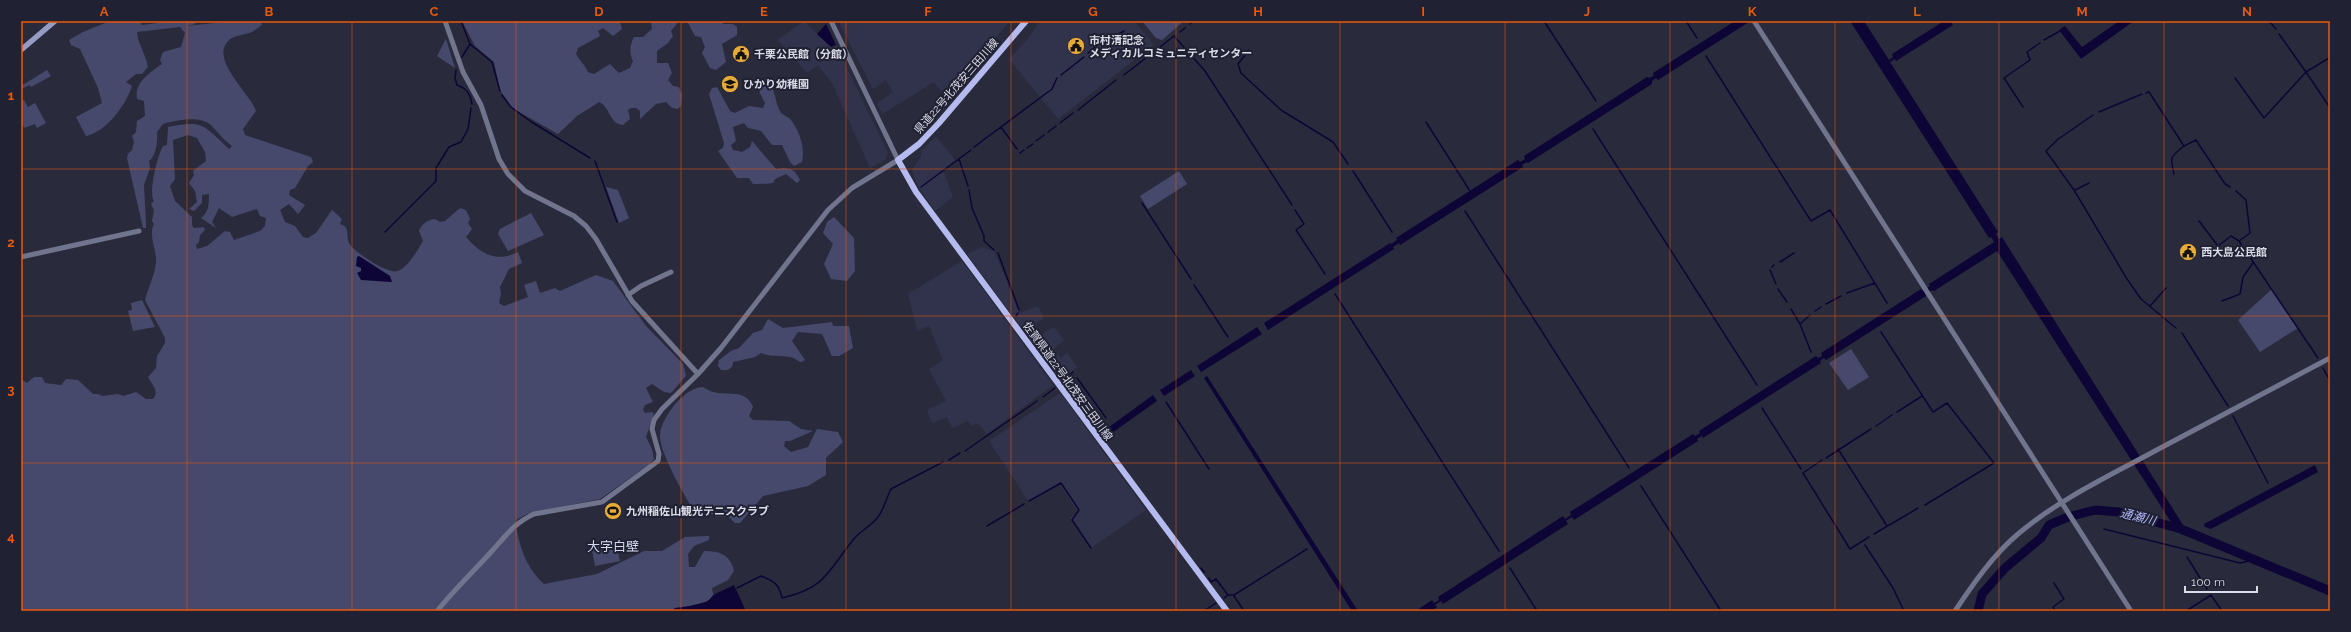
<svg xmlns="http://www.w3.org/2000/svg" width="2351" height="632" viewBox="0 0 2351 632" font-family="Raleway,'Noto Sans JP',sans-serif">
	<rect width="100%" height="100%" fill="#292b3d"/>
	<path fill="#31334c" d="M804,21l27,26 5,-2 52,108 -3,7 -15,8 -37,-83 -15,-20 -11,8 -29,-33z
		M838,21h172l-34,39 -29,38 -13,-16 -52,32 -5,-11 16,-11 -7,-12 -13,9z
		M1040,21h94l20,24 -96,74 -49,-60 18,-19z
		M936,136l19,24 -12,10 10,27 -18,14 -17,-25 -6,-16 9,-13v-6z
		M982,247l12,4 26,62 18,-7 6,12 -12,8 7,10 15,-9 10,13 -10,9 7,9 6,-5 10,14 -16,14 -94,-127z
		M962,261l91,124 -66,49 -9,-11 -6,3 -4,-5 -16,7 -5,-11 -15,6 -5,-13 19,-9 -17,-32 14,-9 -14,-34 -12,5 -9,-37z
		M1060,393l86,117 -55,38 -21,-30 8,-6 -19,-29 -30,19 -40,-61z"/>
	<path fill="#46496c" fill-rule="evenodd" d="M110,21h30l2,4 31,-4h19l4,3 -10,2 49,-5h26l1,4c-3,2 -7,5 -10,7 -7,3 -19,3 -24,9 -18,19 22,52 28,70l-13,18 2,6 66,22 2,5 -5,4 -13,22 -5,2 -1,5 16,10 -7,9 -9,-10 -9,6 5,12 10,4 8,11 5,1 8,-5 16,-23 10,9 -2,5c12,3 4,14 11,22 6,7 37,29 47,25 9,-3 20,-21 25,-30l-4,-10c2,-7 10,-12 16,-12l5,3 5,-1 15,-13 6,2 4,9 -2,4 4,6 -6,8c15,17 30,26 52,15l4,11 -13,6 -9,18 1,7 -2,9 5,3 24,-9 -4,-12 12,-4 4,12 15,-5 5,3 36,-16 17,6 33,45 37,38 3,12 -15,17 -7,-1 -12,-8 -6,4 7,14 -8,3 -2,5 2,3 7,-1 2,2 -8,23 6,12 2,10 -4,5 -50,35 -73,15 -11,6c1,23 11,49 28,64l53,-10 47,-23h18l23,-14 22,-1h2v4l-15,6 -6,8 1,13h6l9,-16c15,0 26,3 30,20l-6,9 -16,8 2,10 -6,5 -31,8h-656v-232l6,4 7,-6h8l3,6 16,2 5,-6 12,1 15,14h5l4,2 16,-2 5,2 13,-4 10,7h7c7,-8 -1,-14 -5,-22l8,-9 1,-12 8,-13v-5l-20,-38c3,-12 10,-25 11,-38 1,-11 -8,-27 -2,-38l-2,-3 2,-11 -3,-6 3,-3c-6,-8 4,-47 9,-55l4,-1 1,-18c36,-7 35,-2 61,22l3,-3c-8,-6 -13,-12 -20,-20 -11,-11 -35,-6 -49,-2l-6,8c1,9 -1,24 -8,29l1,7 -6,17 2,39v4h-3l-16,-70 1,-4 4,-4 2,-8 -2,-6 4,-4 1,-11 8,-5 -1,-15 -7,-2c-3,-17 14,-27 25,-35l-2,-4 3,-8 18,-5 4,-14 -5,-6 -43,5c1,13 9,22 11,35l-6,7h-6l-10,8 6,4c-6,19 -26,46 -46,50l-10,-19 26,-14 -4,-15 -18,-39 -9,-4 -2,-5 14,-8zM188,135l9,3 8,14 1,9 -13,10 1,4 -5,8 6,8 2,11 -8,7 5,2 8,-8v-8l7,-1c0,9 0,18 -8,24l15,10 -4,-6 7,-14 13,9 25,-8 3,7 6,2 -1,8 -5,5 -26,9 -4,-8 -5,-1 -18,15 -10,3 -1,-4 3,-3 1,-7 5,-5 -1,-3 -10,1 -2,-3v-8l-17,-16 -5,-15 5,-7 -2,-39z
		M462,21h161l-3,1 2,7 -9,7 -10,-8 -5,3 2,5 -22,12 -2,6c4,7 9,11 12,18l6,2 16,-10 9,9 11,-5 3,-7c-4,-7 -3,-17 1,-24h9l9,-8 -1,-8h28l-8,10 2,5 -5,7 -11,8v12h11l4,10 -4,7 5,6 6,1 3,8 -1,11 -3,3 -6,-1 -6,-6 -10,2 -16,15v-8l-4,-3h-5l-3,2 2,9 -7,6c-14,-1 -13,-19 -24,-23l-22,14 -19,18 -46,-26 -12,-18 -6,-28 -19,-16z
		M687,21h35l1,3h10l4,3v8l-15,9 4,18 -10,8 -6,-2 -8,-15 3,-6 -4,-10 -6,-1z
		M1142,21h42l-22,19 -6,-2z
		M446,39l9,29 -18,-12z
		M47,70l4,6 -20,11 -1,-2 -9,4v-3z
		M762,79h4c10,9 8,22 15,34 3,3 8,4 10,7 9,12 14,28 11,42l-8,4 -4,-4 -8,-17h-10l-11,-14 -13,-3 -4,-5 -11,4 3,14 -5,4 2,5 9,2 8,-5 2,-6 24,28c13,-2 18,-1 24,11l-3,3 -11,-9 -11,5 -2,4c-4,1 -16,1 -20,1l-4,-6h-12l-19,-27 5,-3 1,-5 -15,-49 3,-6 5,-1 13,24 5,2 14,-7 14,2 2,-5 -5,-10 -1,-9z
		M24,100l4,7 7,-4 11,20 -9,5 -2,-4 -11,4 -3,-7v-19z
		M1179,171l8,13 -39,25 -8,-13z
		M606,187l12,3 11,28 -10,5z
		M531,213l13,22 -36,16 -10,-17 2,-5z
		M834,217l20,21 1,33 -8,10 -16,-2 -7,-15 9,-20 -10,-11 4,-11z
		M2272,289l26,39 -38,24 -22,-32z
		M142,300l13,27 -22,4 -5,-20 4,-1 -1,-7z
		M768,319l15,9 49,-6 1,4h16l4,22 -14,8h-7l-10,-22 -24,-2 -6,9 13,19 -4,2c-4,-1 -7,-5 -11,-5 -11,-2 -19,0 -29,-4l-6,4 -22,5 -1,5 -4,3h-7l-3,-4 1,-6 12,-9 8,-3 14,-15 9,-3z
		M1851,349l18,28 -21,13 -19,-27z
		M702,387c4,1 7,4 11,5 13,4 33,-4 40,15l-4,9 4,4 36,1 12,8 12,2 -23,10h-5l-1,5 7,6 17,-5 9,-18 21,3 5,10 -17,16v17l-18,11 -45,10 -23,27h-5l-6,-6h-12l-7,-4 -10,2 -4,-2c-10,-13 -37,-62 -36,-77 0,-12 9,-24 16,-33 7,-7 15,-15 26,-16z
		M615,540l5,21 -25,5 -4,-21z"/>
	<path fill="#0d0535" d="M1735,21l14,1 -91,58 -2,-2 -4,3v3l-124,79 -1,-1 -5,3 1,2 -123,78 -1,-2 -6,4 1,2 -126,81 -4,-7 126,-80 1,1 6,-4 -1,-2 122,-78 2,2 5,-3 -1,-3 123,-79 3,1 4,-3 -1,-2z
		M1850,21h14l25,39 4,-3 -1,-3 52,-33h6l3,4 -57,36 -1,-2 -5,3 108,170 -2,2 3,5 3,-2 183,291 -14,-6 -174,-271 -63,40 -2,-1 -7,4 1,2 -100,64 -2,-2 -4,3 1,2 -118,75 -1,-2 -5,3 1,2 -124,79 -2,-3 -6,4 2,3 -125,80 -2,-3 -6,4 2,2 -6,4h-15l16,-11 2,3 5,-3 -1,-3 125,-81 2,3 6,-4 -1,-3 123,-78 2,2 5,-3 -1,-2 117,-75 2,2 4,-2 -1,-3 100,-64 1,2 8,-5 -1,-2 65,-42 -3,-5 -2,1z
		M2119,21h15l-53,38 -22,-29 6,-4 17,21z
		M826,24l10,21 -5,2 -14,-13z
		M359,256l31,20 2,6 -31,-2 -4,-7 4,-2v-3l-5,-2 1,-9z
		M1257,327l5,7 -61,38 -4,-6z
		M1191,370l4,6 -31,20 -4,-6z
		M1207,376l151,235h-6l-148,-233z
		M1153,395l4,6 -48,34 -3,-1 -1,-4z
		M2315,465l3,7 -107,57 -6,-2 -1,-3z
		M734,585l12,26h-75l4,-3c10,-1 21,-3 30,-6 5,-1 6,-6 10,-8 6,-3 13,-6 19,-9z"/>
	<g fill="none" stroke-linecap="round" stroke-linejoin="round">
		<path stroke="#0d0535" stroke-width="1.5" d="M461,21l9,23 -8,13
			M1544,21l52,80
			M1686,21l11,17
			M2269,21l7,8
			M1190,24l3,-3
			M1180,32l5,-4
			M2279,34l27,38 23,-14
			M2044,40l16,-9
			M1105,41l19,-10
			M470,44l22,18 8,29
			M1249,50l-11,14 3,9 40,37 52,32 15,22
			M1088,53l12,-10
			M1706,56l105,165 19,-11 57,93
			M456,70l-1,8 2,7c10,4 13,8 15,19
			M1061,75l23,-18
			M1124,75l50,-39 31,35 87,134
			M2235,78l29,40 42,-46 24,36
			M2146,93l3,-1 35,54c-14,11 -14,11 -10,28
			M502,95l9,12 19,14 60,37
			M2023,107l-19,-29 26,-18 -3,-8 13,-9
			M1078,110l38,-30
			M2099,112l43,-18
			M2093,115l-36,25 -11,11 28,39 53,89 14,20 35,29
			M1426,122l44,69
			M1060,123l13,-10
			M1001,127l16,22
			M1593,129l164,256
			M1048,132l8,-6
			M1036,141l8,-6
			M2184,146l12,-6 29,44 5,3
			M974,147l78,-58 5,-11
			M1027,148l6,-4
			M1020,153l4,-3
			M959,159l9,27
			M595,161l22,61
			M1353,171l39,61
			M921,187l50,-37
			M969,190l3,18 12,28v5l10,9
			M2075,190l14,-7
			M2236,191l10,9 4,33 -11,8 79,117
			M1142,203l49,76
			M1295,210l9,14 -8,6 29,44
			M1465,211l164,257
			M2199,221l19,25 13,-10 8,5
			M385,232l51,-51v-13l13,-21 12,-5 7,-13 3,-21
			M998,253l21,57
			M1780,262l14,-9
			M1772,267l2,-2
			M1770,270l6,14
			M1194,285l34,52
			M1778,289l9,13
			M1847,293l28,-10
			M1335,294l164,257
			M2222,301l18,-7 3,-17 10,-14
			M1826,304l15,-8
			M2150,306l16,-18
			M1791,309l9,15
			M1815,311l6,-4
			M1810,315l-10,9 11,28
			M1016,316l2,-3
			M1881,332l52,80 14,-9 47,60 -69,42
			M2182,333l46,73
			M2323,368l7,13
			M1071,374l2,-2
			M1077,378l29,40
			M1063,382l2,-2
			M1043,397l12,-9
			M1166,402l43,67
			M1762,408l39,61
			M1897,412l25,-16
			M2233,416l35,67
			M1876,426l16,-11
			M1106,434v5
			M1838,449l49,77
			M965,451l72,-50
			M1826,458l45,-29
			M949,460l11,-7
			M1822,460l-19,13 47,76 19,-12
			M1641,486l80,125
			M1029,501l32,-18 18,27 -7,10 19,28
			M2178,525l3,4
			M987,526l37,-22
			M2104,529l136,34 13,-3
			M1874,534l44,-26
			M1865,545l28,43 11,23
			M2187,557l20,32
			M1201,568l3,4
			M1510,568l27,43
			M1209,578l2,4 5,-3 12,16
			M2054,583l10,16 -11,8 2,4
			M737,588l24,-12c13,5 18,8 21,22 44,-10 46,-27 71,-58 7,-9 18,-14 25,-23 6,-8 8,-18 13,-28l52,-27
			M1234,596l10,15
			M1224,598l4,-3h6l73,-46
			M1204,611l12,-8
			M2186,611l25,-16 11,16"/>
		<path stroke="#0d0535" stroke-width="9" d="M1978,611l4,-17 23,-26 36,-30 8,-13 19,-8 27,-7 24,2 62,17 149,62"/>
		<path stroke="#71748d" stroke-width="5" d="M445,21l18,51 18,33 18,54 9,15 17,17 49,25 12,10 10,13 36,62 66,73
			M1754,21l377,590
			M21,257l118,-26
			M628,295l13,-9 30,-14
			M437,611c18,-22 35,-38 54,-59 14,-15 23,-29 43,-38l68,-12 56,-41 1,-7 -7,-25 2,-9 8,-11 36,-35 23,-26 107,-138 24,-22 46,-28 -67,-139
			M1955,611c18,-27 38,-56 63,-77 40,-34 89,-57 135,-82 59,-31 118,-63 177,-94"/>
		<path stroke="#979cc5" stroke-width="5.5" d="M21,50l34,-29"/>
		<path stroke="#b5bbef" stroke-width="6" d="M1026,21l-87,102 -20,21 -21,16 18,32 311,419"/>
	</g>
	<path fill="none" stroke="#e8590c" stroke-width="1" stroke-opacity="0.55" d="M187,21v590M352,21v590M516,21v590M681,21v590M846,21v590M1011,21v590M1176,21v590M1340,21v590M1505,21v590M1670,21v590M1835,21v590M1999,21v590M2164,21v590M21,169h2309M21,316h2309M21,463h2309"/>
	<defs>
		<symbol id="civic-disc" viewBox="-11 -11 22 22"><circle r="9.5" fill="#e7ac37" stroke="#202133"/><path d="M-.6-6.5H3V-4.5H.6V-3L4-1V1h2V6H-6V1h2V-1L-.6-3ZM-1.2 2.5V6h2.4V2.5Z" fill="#111"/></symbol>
		<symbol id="school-disc" viewBox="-11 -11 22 22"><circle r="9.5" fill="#e7ac37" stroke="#202133"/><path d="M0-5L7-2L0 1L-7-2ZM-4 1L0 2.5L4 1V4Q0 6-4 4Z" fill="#111"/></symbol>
		<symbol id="stadium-disc" viewBox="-11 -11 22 22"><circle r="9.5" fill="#e7ac37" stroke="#202133"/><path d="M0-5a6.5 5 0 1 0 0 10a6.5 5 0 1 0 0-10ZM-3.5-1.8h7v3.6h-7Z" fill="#111"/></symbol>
	</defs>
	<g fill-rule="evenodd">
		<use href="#civic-disc" x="1066" y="36" width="20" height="20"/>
		<use href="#civic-disc" x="731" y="44" width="20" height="20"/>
		<use href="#school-disc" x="720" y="74" width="20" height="20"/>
		<use href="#civic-disc" x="2178" y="242" width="20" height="20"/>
		<use href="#stadium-disc" x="603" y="501" width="20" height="20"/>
	</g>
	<g text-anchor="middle" stroke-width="4" stroke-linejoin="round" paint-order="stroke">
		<g font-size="11" font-weight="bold" fill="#dbdce8" stroke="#202133" text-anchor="start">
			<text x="1089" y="44">市村清記念<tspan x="1089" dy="13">メディカルコミュニティセンター</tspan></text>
			<text x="754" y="58">千栗公民館（分館）</text>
			<text x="743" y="88">ひかり幼稚園</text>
			<text x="2201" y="256">西大島公民館</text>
			<text x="626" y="515">九州稲佐山観光テニスクラブ</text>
		</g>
		<g font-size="11" fill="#dbdce8" stroke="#202133">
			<text transform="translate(956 86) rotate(-49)" y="4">県道22号北茂安三田川線</text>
			<text transform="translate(1068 381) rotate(54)" y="4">佐賀県道22号北茂安三田川線</text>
		</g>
		<g font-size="12" font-style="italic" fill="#b2b8fb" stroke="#202133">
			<text transform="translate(2138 517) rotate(14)" y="4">通瀬川</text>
		</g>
		<g font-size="13" fill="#d4d7ef" stroke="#202133">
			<text x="613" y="551">大字白壁</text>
		</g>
	</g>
	<rect width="2351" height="632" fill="none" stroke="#202133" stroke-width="44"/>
	<path d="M2185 586v6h72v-6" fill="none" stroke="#dbdce8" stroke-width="2"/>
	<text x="2191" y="586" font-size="12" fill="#dbdce8" stroke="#202133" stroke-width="3" paint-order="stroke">100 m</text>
	<rect x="22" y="22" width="2307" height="588" fill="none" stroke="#e8590c" stroke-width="1.5"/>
	<g font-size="13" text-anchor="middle" font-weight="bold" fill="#e8590c">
		<text x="104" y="16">A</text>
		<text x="269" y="16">B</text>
		<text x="434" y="16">C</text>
		<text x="599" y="16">D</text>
		<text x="764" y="16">E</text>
		<text x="928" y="16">F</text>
		<text x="1093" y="16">G</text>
		<text x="1258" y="16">H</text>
		<text x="1423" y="16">I</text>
		<text x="1587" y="16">J</text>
		<text x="1752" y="16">K</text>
		<text x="1917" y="16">L</text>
		<text x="2082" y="16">M</text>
		<text x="2247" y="16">N</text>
		<text x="11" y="100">1</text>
		<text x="11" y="247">2</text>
		<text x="11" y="394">3</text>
		<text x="11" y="541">4</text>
	</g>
</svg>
